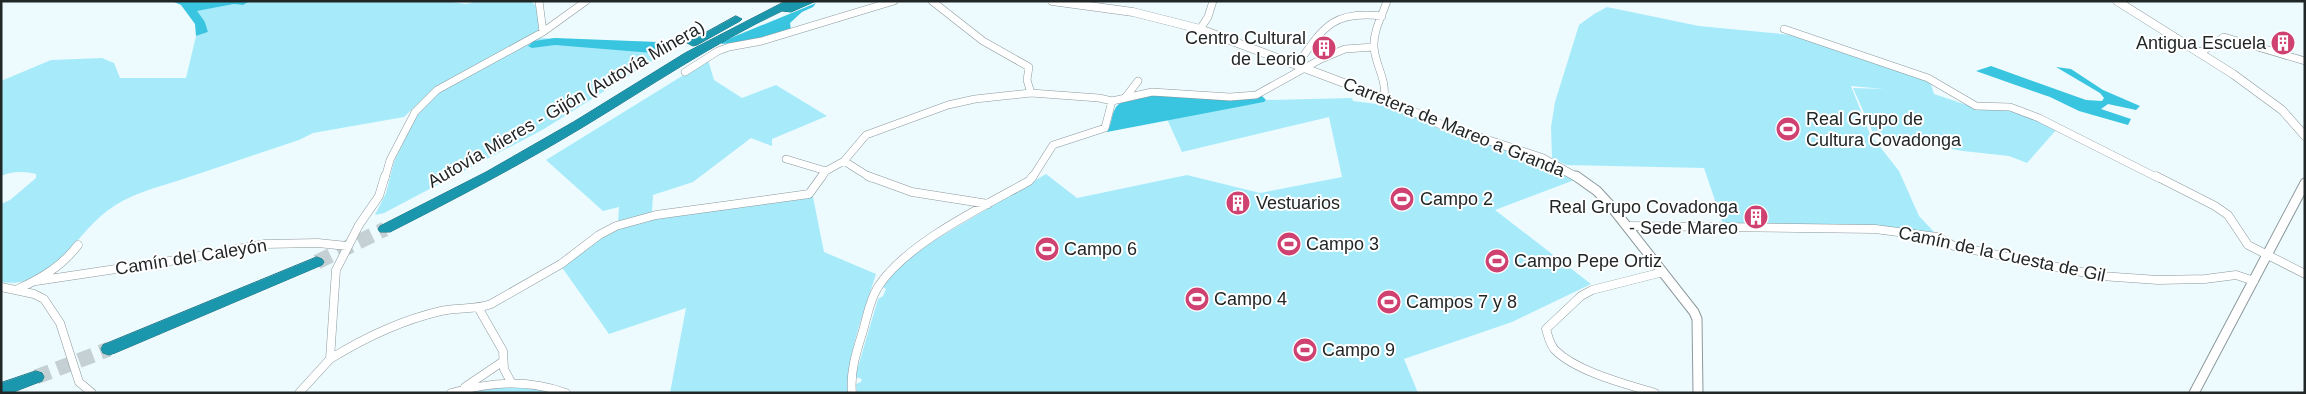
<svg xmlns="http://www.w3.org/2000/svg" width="2306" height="394" viewBox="0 0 2306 394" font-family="Arial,sans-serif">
	<rect width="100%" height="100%" fill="#edfbff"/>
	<path fill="#a7ebfb" d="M250,1h195l21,3 12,-3h53l7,7 2,19 -4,5 -103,57 -29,28 -91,16 -14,7c-40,13 -79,27 -119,40 -25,8 -53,15 -73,31 -34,26 -56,79 -106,71v-78l9,-4 26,-22v-4c-11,-3 -25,-3 -35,2v-95l50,-21 51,-2 12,5 6,15h66l10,-42 12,-4 -3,-10 -9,-11 38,-7 9,1z
		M1607,7l92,19 103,10 128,45 4,13 39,13 31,1 20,6 33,15 -30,34 -18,-7 -46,-5 -89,-16 -21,-47 31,1 -33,-3 19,48 29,37 20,45 16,17 -66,-8 -146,-1 -19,-56 -138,-3 -14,-7 -1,-31 4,-25 24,-77 15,-11z
		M539,38l142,5 -137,86 -160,84 -9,2 11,-22 8,-31 22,-47 20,-21z
		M708,60l6,20 28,18 34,-13 51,31 -55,23v7l-21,-8 -58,44 -40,13 -1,17 -34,10 1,-15 -16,4 -57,-51z
		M1352,98l1,3 31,4 67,26 83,26 43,22 -82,31 96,74 -79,38 -108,37 14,34h-561l-1,-9 5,-2 1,-3 -7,-2 23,-78 5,-3 3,-7 -4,-3 8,-12 33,-27 123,-73 31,24 110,-23 73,18 82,-16 -13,-60 -147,35 -15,-33 97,-17 2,-2z
		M810,197h3l11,55 52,22c-12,38 -29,78 -27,119h-179l16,-85 -77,26 -48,-68 52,-36 60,-16z
		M495,386l46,3 12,4h-90z"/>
	<path fill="#39c5e0" d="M172,1h78l-7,4 -9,-1 -37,7 8,11 3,10 -12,4 -1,-12 -14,-19z
		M816,3l-3,4 -11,5 -12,11 1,7 -43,11 -26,3 -1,-2z
		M555,38l102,4 9,1 1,3 -2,3 -12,4 -98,-8 -23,3 -4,-2 6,-5z
		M1991,66l95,34 16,1 2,-3 -4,-5 -44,-26 15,2 32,21 37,16 -4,4 -28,-6 -7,5 30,10 -3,6 -49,-14 -29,-14 -74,-26z
		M1153,95l97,3 12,-2 4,4 -2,2 -157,30c5,-8 4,-16 8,-23 5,-11 27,-12 38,-14z"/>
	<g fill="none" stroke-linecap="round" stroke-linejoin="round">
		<path stroke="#c4d0d4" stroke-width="15" stroke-dasharray="15 8" stroke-linecap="butt" d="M317,262l68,-33
			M36,377l73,-28"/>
		<defs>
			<path id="minor-far1" d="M539,1l4,31
				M932,1l51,40 46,26 -2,13 4,13
				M1200,29l8,-12 5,-16
				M1784,29l144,49 48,28 34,1 29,11 119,60
				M2198,52l5,-1 21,-14 81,24
				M1297,65c26,-37 35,-55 85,-49
				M685,72l33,-21 11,-4 33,-6 132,-40
				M1125,98l13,-17
				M1384,98c3,-19 -9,-33 -10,-51 -1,-16 8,-31 13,-46
				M786,159l40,12
				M844,161l27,17
				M385,178l5,-18 25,-48 22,-22 106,-58 43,-31
				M821,178l5,-7 18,-10 22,-26 82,-30 27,-6 56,-6 68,5 13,3 40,-9 78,5 26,-2 65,-36 24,-10 29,-2
				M1032,178l21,-33 52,-17 7,-27"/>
			<path id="minor" d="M868,176l44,16 76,12
				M2156,176l59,30 13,9 20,30 57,29
				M1628,226l247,3 62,8 17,9 147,30 57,4 47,-1 31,-4 18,6
				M36,281l147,-22 82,-15 53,-1 29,3
				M1,287l33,7 10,5 16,24 19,59 13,11
				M18,289c24,-11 44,-23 60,-44
				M479,309l24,42 1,18 7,13
				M330,359c34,-21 72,-39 111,-48 17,-4 34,-1 50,-7l70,-40 38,-29 17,-9 40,-11 153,-21 13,-18
				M465,387l37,-25
				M299,393l31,-34 6,-89 23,-45 20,-29 6,-20
				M451,393c39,-11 76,-14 115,0
				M852,393c-2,-21 4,-40 10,-59 5,-16 7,-33 16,-47 27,-43 106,-81 151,-106l4,-5
				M1655,393c-29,-9 -78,-21 -100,-43 -5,-5 -7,-14 -9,-21l35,-33 11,-6 71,-18"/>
			<path id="tertiary-far1" d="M1052,1l81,11 67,17 184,69 58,27 100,33 36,20
				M2117,1l116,73 49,36 23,26"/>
			<path id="tertiary" d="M1576,176l21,15 13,14 84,107 3,7 1,74
				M2194,393l111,-210"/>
			<path id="motorway" d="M786,1h30l-25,11 -9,-1c-70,33 -133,76 -199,116 -63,38 -128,72 -193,105h-10l-2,-3 2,-3 106,-54 89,-51 110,-68z
				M736,16l6,3 -2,2 -43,24 -4,1 -6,-3z
				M317,257l5,2 2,3 -2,3 -207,88 -6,2 -6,-2 -2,-4 2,-4z
				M36,371l6,2 2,4 -2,4 -31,12h-10v-10z"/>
		</defs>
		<use href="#minor-far1" stroke="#8c989b" stroke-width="8"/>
		<use href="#minor" stroke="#8c989b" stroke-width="9"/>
		<use href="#tertiary-far1" stroke="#8c989b" stroke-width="9"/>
		<use href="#tertiary" stroke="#8c989b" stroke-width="11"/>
		<use href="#motorway" stroke="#1c6f7e" stroke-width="1"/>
		<use href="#minor-far1" stroke="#fff" stroke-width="7"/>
		<use href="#minor" stroke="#fff" stroke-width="8"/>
		<use href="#tertiary-far1" stroke="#fff" stroke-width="8"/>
		<use href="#tertiary" stroke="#fff" stroke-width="9"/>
		<use href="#motorway" fill="#1a96ad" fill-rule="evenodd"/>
	</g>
	<defs>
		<symbol id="building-disc" viewBox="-11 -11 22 22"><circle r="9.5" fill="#ce4170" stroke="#fff"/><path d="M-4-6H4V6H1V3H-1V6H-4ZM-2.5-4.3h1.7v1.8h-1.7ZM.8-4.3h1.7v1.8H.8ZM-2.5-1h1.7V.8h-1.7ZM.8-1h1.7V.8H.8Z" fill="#fff"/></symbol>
		<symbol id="stadium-disc" viewBox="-11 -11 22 22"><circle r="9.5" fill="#ce4170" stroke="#fff"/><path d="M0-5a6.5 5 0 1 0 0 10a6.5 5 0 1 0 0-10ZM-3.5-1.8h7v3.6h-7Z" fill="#fff"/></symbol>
	</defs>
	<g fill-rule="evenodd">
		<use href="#building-disc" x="2269" y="29" width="28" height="28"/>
		<use href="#building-disc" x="1310" y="34" width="28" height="28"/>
		<use href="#stadium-disc" x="1774" y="115" width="28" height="28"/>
		<use href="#stadium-disc" x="1388" y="185" width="28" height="28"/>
		<use href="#building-disc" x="1224" y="189" width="28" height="28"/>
		<use href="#building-disc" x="1742" y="203" width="28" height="28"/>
		<use href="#stadium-disc" x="1275" y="230" width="28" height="28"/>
		<use href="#stadium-disc" x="1033" y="235" width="28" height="28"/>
		<use href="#stadium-disc" x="1483" y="247" width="28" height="28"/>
		<use href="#stadium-disc" x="1183" y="285" width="28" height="28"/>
		<use href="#stadium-disc" x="1375" y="288" width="28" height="28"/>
		<use href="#stadium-disc" x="1291" y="336" width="28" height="28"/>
	</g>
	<g text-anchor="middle" stroke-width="4" stroke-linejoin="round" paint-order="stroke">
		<g font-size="18" fill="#212627" stroke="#fff" text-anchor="start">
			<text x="1306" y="44" text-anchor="end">Centro Cultural<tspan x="1306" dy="21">de Leorio</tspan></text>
			<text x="2266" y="49" text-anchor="end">Antigua Escuela</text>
			<text x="1806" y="125">Real Grupo de<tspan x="1806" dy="21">Cultura Covadonga</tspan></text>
			<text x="1420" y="205">Campo 2</text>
			<text x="1256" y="209">Vestuarios</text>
			<text x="1738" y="213" text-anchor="end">Real Grupo Covadonga<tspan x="1738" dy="21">- Sede Mareo</tspan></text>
			<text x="1306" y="250">Campo 3</text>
			<text x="1064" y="255">Campo 6</text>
			<text x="1514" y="267">Campo Pepe Ortiz</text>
			<text x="1214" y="305">Campo 4</text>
			<text x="1406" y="308">Campos 7 y 8</text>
			<text x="1322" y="356">Campo 9</text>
		</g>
		<g font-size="18" fill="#212627" stroke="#fff">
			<text transform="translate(566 104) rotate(-30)" y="6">Autovía Mieres - Gijón (Autovía Minera)</text>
			<text transform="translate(1454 127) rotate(22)" y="6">Carretera de Mareo a Granda</text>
			<text transform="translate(2002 254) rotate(12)" y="6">Camín de la Cuesta de Gil</text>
			<text transform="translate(191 257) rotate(-9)" y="6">Camín del Caleyón</text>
		</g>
	</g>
	<rect width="2306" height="394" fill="none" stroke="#212627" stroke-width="5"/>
</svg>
